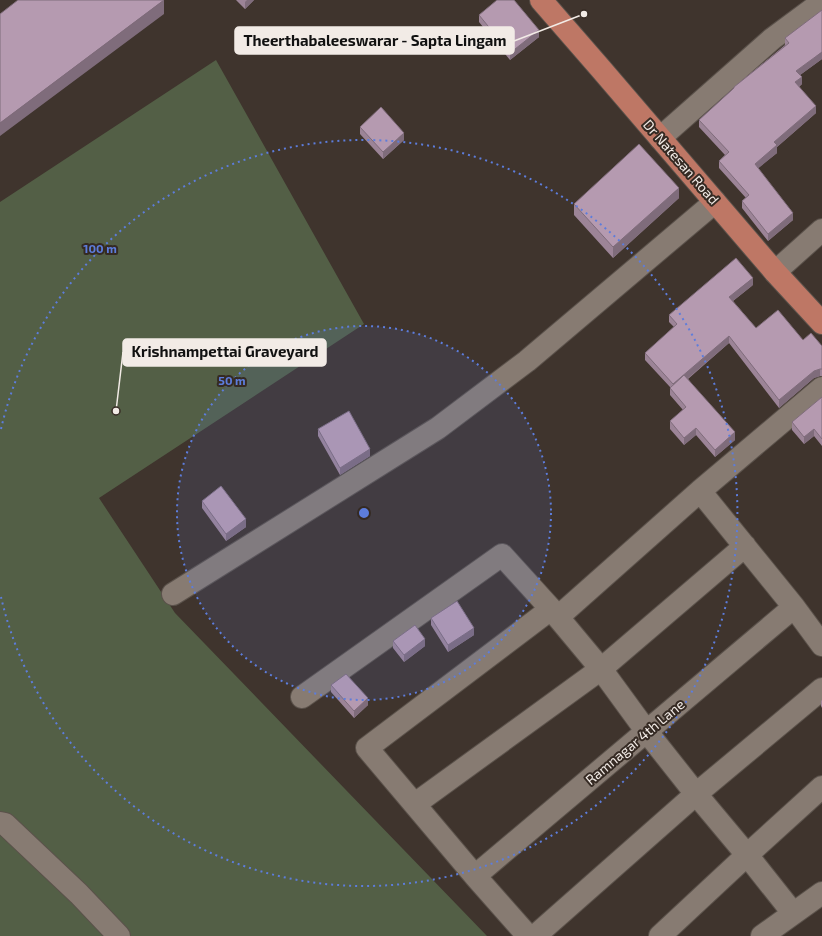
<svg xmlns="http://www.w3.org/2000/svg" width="822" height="936" viewBox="0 0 822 936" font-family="'Exo 2',sans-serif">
	<rect width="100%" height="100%" fill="#3f342d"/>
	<path fill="#535f46" d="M216,60l148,264 -265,174 76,115 312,323h-487v-734z"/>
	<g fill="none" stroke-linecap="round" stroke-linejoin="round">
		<defs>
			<path id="minor" d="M660,138l112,-99 50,-37
				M775,272l47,-42
				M700,491l94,116 28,38
				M173,594l265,-166 89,-67 188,-159
				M558,617l142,-126 122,-103
				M302,697l200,-142 49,54 50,60 46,63 49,62 51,61 46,58
				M415,804l186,-135 144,-123
				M0,823l5,1 74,70 40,42
				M475,876l319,-269
				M528,936l-53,-60 -108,-128 184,-139
				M535,936l161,-142 126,-105
				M660,936l87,-81 75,-68
				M762,936l60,-43"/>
			<path id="major" d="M541,0l60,69 174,203 47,51"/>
		</defs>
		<use href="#minor" stroke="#5b524b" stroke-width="24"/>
		<use href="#major" stroke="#5b524b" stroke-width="24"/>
		<use href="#minor" stroke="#877b72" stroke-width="22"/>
		<use href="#major" stroke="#be7765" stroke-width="22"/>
	</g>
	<path fill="#9c8497" d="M236,0h18l-9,9z
		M479,15l60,22 -29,23 -31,-38z
		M785,38l37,21 -22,16 2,9 -3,3 17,26 -39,34v6l-19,15 35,52 -25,21 -26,-33v-7l4,-3 -27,-30v-7l6,-6 -26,-28v-7l35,-31v-2l51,-42z
		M360,127l44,13 -21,19 -23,-25z
		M679,198l-66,60 -39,-43v-11z
		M753,285l-20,16 23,27 47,12 19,6v30h-2l-6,2 -35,30 -50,-65 -41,36 47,61 -20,17 -19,-22 -12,10 -14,-16v-8l13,-11 -13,-15v-8l-25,-27v-7l29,-26 -5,-5v-7z
		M822,397v49l-8,-10 -10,8 -12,-14v-8z
		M318,429l52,27 -30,19 -22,-39z
		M202,501l44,26 -20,14 -24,-33z
		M431,618l43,17 -26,17 -17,-27z
		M393,641l32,5 -21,16 -11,-14z
		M331,685l37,20 -14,13 -23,-26z
		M822,700v8l-1,-2v-5z"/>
	<path fill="#7f6c7b" d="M164,0v14l-164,122v-13z
		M247,0h7l-9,9v-7z
		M539,30v7l-29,23v-7z
		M822,52v7l-26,19v-7z
		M802,77v7l-7,5v-7z
		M816,106v7l-39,34v6l-22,18v-7l19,-22z
		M404,133v7l-21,19v-7z
		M679,188v10l-66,60v-11z
		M793,213v7l-25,21v-7z
		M753,278v7l-24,19v-7z
		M729,336v7l-56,48v-7z
		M820,369v7l-6,2 -35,30v-8l35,-29z
		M696,428v7l-12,10v-7z
		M814,429v7l-10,8v-7z
		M735,432v8l-20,17v-7z
		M370,449v7l-30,19v-7z
		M246,519v8l-20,14v-7z
		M474,628v7l-26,17v-7z
		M425,639v7l-21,16v-7z
		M368,698v7l-14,13v-7z"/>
	<path fill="#b59ab0" stroke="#7f6c7b" d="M18,0h146l-164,123v-109z
		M497,0h17l25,30 -29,23 -31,-38z
		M822,10v42l-26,19 6,6 -7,5 21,24 -42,36 3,3 -22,19 38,49 -25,21 -26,-33 7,-6 -30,-34 10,-9 -30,-32 35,-32v-1l55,-44 -4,-5z
		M381,107l23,26 -21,19 -23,-25z
		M639,144l40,44 -66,59 -39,-43z
		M736,258l17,20 -24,19 27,31 22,-18 25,30 8,-7 11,13v23h-2l-6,2 -35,29 -50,-64 -56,48 -28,-31 32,-29 -8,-9z
		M684,375l51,57 -20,18 -19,-22 -12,10 -14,-17 16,-14 -16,-19z
		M822,397v42l-8,-10 -10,8 -12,-15z
		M349,411l21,38 -30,19 -22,-39z
		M221,486l25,33 -20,15 -24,-33z
		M457,601l17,27 -26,17 -17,-27z
		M415,625l10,14 -21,16 -11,-14z
		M346,674l22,24 -14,13 -23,-26z"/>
	<circle cx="364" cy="513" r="187" fill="#5d7ddc" fill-opacity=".12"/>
	<g fill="none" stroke="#5d7ddc" stroke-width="2" stroke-dasharray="2 4">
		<circle cx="364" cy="513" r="187"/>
		<path d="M1 429A373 373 0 1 1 1 597"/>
	</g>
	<g text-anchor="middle" stroke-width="4" stroke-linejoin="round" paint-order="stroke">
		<g font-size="14" fill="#f2ebe6" stroke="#352a23">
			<text transform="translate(681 162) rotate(49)" y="5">Dr Natesan Road</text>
			<text transform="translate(635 742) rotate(-40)" y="5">Ramnagar 4th Lane</text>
		</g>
	</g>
	<circle cx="364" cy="513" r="6" fill="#5d7ddc" stroke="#352a23" stroke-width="2"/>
	<g font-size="12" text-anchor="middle" font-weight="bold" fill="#5d7ddc" stroke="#352a23" stroke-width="4" stroke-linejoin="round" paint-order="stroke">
		<text x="100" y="253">100 m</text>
		<text x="232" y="385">50 m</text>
	</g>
	<path fill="none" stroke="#f2ebe6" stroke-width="1.5" d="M584 14L514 41M116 411L123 352"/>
	<g fill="#f2ebe6" stroke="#352a23" stroke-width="1.5">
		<circle cx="584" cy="14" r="4"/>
		<circle cx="116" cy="411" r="4"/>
	</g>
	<g fill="#f2ebe6" stroke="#f2ebe6" stroke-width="1.5">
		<rect x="235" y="27" width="279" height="27" rx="4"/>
		<rect x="123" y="339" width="203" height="27" rx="4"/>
	</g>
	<g font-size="15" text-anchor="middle" font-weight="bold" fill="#111">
		<text x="375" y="46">Theerthabaleeswarar - Sapta Lingam</text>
		<text x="225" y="357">Krishnampettai Graveyard</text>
	</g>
</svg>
